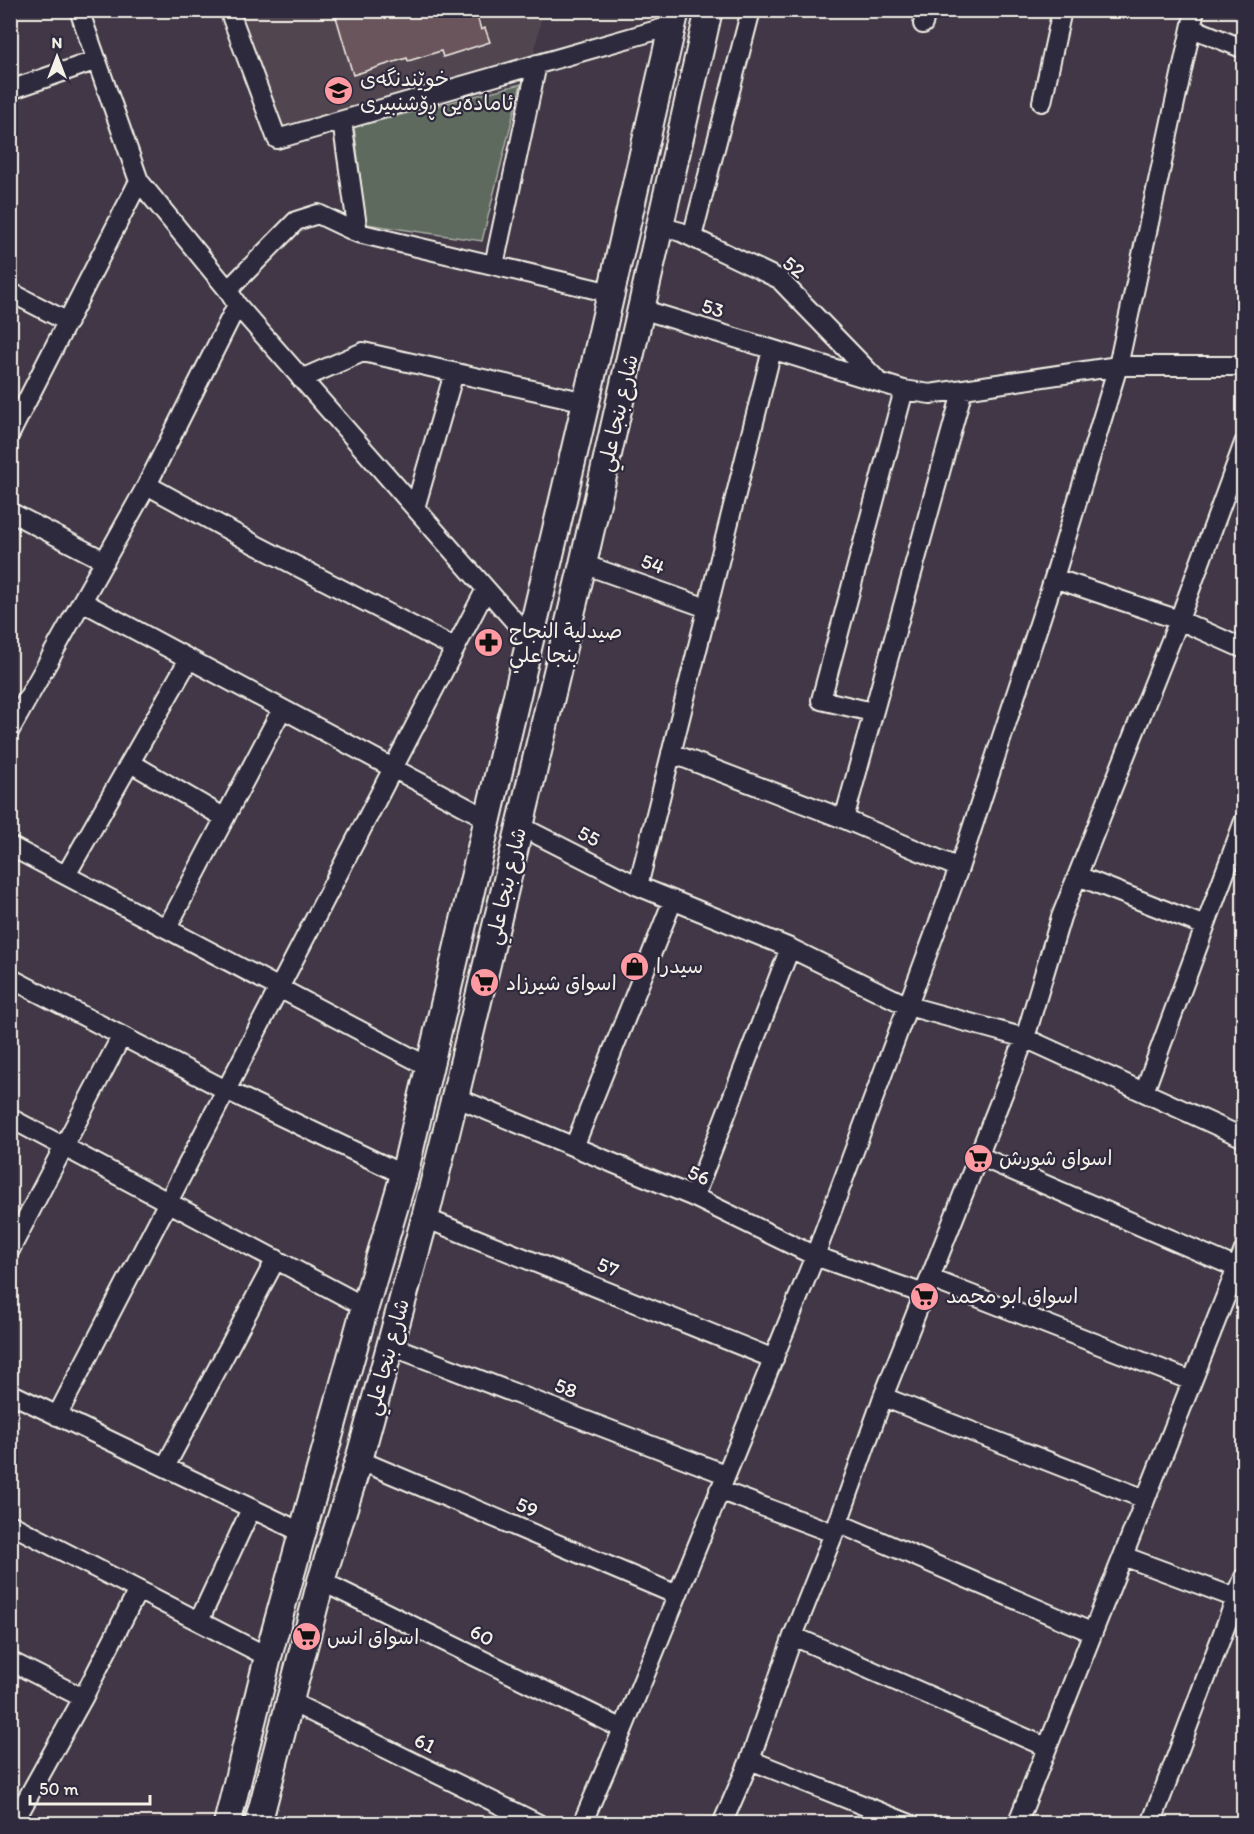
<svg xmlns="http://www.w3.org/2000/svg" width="1254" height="1834" viewBox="0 0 1254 1834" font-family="Itim,'Playpen Sans Arabic',sans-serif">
	<rect width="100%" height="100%" fill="#413746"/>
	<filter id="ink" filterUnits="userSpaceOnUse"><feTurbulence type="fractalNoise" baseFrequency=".0167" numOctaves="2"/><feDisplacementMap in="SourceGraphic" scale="12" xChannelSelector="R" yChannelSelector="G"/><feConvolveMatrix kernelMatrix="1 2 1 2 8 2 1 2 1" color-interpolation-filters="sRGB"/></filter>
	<g filter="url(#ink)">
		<path fill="#514450" d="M241,11h302l-9,43 -252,73z"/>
		<path fill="#5e6a5f" stroke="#a9aea4" stroke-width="1.5" d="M521,84l-39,157 -116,-17 -12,-97z"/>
		<path fill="#6b545c" stroke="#f4f1e8" stroke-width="1.5" d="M334,10h114l3,10 25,-8 5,18 4,-2 5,14 -47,15 -2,-6 -33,10 -1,-3 -54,17z"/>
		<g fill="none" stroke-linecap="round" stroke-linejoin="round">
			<defs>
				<path id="minor" d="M79,10l60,171 89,109 9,15 293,334
					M229,10l48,129 394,-113
					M923,24l3,-14
					M1192,28l52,21
					M10,90l87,-30
					M1042,102l20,-92
					M342,121l16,112
					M659,226l22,6 98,47 97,100
					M692,237l59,-227
					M494,265l43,-201
					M228,290l68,-69 22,-7 40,19 253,60
					M10,292l58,30
					M641,309l263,81 26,4 188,-28h126
					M301,379l62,-27 223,50
					M10,434l129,-253
					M147,485l109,60 199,103
					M415,508l39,-135
					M10,512l95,49
					M583,564l124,44
					M1054,578l125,42 65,29
					M83,602l405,217
					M872,712l-51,-12 83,-310
					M10,730l137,-245 90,-180
					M671,753l173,66 115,49
					M131,763l94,55
					M844,819l119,-430
					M520,826l118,60 152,62 118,58 117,32 219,100
					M10,846l419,221
					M66,875l123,-216
					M1078,876l127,50
					M638,886l134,-536
					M167,928l115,-219
					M10,978l216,112 178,85
					M1144,1092l100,-271
					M455,1097l239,100 121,59 109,38
					M10,1118l355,189
					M574,1147l99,-247
					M979,1156l265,115
					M694,1197l96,-249
					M425,1218l349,141
					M10,1250l111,-213
					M931,1279l261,102
					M389,1345l336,129
					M10,1393l293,140
					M883,1397l262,102
					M57,1416l429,-827
					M359,1460l318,135
					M165,1467l111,-208
					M719,1490l114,43
					M838,1523l253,109
					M10,1524l258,133
					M1123,1556l121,45
					M321,1581l302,148
					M199,1621l52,-112
					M793,1636l253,111
					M10,1661l73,37
					M291,1702l248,122
					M750,1760l160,64
					M13,1824l70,-126 55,-108
					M582,1824l41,-95 192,-473 144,-388 95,-290 64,-212 77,-356
					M722,1824l28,-64 43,-124 45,-113 45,-126 142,-359 36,-121 118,-297 65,-177
					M1017,1824l227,-574
					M1151,1824l93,-247"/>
				<path id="secondary" d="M227,1824l41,-167 97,-350 39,-132 182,-773 90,-392
					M258,1824l63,-243 38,-121 66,-242 30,-121 128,-533 126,-554"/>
			</defs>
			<use href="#minor" stroke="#f4f1e8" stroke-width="22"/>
			<use href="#secondary" stroke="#f4f1e8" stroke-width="30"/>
			<use href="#minor" stroke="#2f2a3d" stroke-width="18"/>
			<use href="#secondary" stroke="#2f2a3d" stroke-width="26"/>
		</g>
	</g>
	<defs>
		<symbol id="school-disc" viewBox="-11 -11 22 22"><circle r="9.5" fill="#ff9aa2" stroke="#2f2a3d"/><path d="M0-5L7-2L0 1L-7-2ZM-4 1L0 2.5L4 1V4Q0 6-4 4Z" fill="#111"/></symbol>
		<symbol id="pharmacy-disc" viewBox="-11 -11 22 22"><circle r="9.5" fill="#ff9aa2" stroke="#2f2a3d"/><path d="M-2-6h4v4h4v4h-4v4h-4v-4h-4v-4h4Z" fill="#111"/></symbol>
		<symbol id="shop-disc" viewBox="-11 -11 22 22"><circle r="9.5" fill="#ff9aa2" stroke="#2f2a3d"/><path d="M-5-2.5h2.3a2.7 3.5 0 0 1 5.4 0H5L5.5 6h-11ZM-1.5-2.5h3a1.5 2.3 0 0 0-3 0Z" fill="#111"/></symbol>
		<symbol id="supermarket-disc" viewBox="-11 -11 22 22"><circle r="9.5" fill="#ff9aa2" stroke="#2f2a3d"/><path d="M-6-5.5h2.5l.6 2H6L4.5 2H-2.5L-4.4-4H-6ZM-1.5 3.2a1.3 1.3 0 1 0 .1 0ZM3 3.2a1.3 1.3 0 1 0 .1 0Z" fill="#111"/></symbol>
	</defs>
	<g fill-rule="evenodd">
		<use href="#school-disc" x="322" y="74" width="33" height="33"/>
		<use href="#pharmacy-disc" x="472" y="626" width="33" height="33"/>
		<use href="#shop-disc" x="618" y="950" width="33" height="33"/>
		<use href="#supermarket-disc" x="468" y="966" width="33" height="33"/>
		<use href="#supermarket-disc" x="962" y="1142" width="33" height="33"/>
		<use href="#supermarket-disc" x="908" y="1280" width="33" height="33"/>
		<use href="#supermarket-disc" x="290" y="1620" width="33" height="33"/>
	</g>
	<g text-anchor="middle" stroke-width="4.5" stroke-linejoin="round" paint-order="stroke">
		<g font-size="21" fill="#f4f1e8" stroke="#2f2a3d" text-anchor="start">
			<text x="360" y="86">خوێندنگەی<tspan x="360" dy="24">ئامادەیی ڕۆشنبیری</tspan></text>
			<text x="509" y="638">صيدلية النجاح<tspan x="509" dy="24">بنجا علي</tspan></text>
			<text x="656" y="973">سيدرا</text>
			<text x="506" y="990">اسواق شيرزاد</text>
			<text x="999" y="1165">اسواق شورش</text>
			<text x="946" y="1303">اسواق ابو محمد</text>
			<text x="327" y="1644">اسواق انس</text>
		</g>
		<g font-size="21" fill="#f4f1e8" stroke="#2f2a3d">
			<text transform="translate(794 267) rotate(38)" y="7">52</text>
			<text transform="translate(713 308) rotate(17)" y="7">53</text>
			<text transform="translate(618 413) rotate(-77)" y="7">شارع بنجا علي</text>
			<text transform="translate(653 564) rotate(20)" y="7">54</text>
			<text transform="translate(589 836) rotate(27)" y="7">55</text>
			<text transform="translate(506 886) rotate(-77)" y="7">شارع بنجا علي</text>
			<text transform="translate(699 1175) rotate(24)" y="7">56</text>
			<text transform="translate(608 1267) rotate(22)" y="7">57</text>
			<text transform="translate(387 1357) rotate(-75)" y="7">شارع بنجا علي</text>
			<text transform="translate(566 1388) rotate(21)" y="7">58</text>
			<text transform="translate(527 1507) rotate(23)" y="7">59</text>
			<text transform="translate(482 1635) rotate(26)" y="7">60</text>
			<text transform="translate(425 1743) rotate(26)" y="7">61</text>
		</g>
	</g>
	<rect width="1254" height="1834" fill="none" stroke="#2f2a3d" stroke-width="36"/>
	<rect x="18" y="18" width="1218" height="1798" fill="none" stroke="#f4f1e8" stroke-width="2" filter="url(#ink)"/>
	<g transform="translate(57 57)" stroke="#2f2a3d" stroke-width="4.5" paint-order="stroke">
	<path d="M0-4.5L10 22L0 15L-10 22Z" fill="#f4f1e8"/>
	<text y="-9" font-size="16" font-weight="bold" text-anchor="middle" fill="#f4f1e8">N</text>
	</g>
	<path d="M30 1795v9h120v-9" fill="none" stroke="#f4f1e8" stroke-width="3"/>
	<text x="39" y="1795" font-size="18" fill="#f4f1e8" stroke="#2f2a3d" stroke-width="4.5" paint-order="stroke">50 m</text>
</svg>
